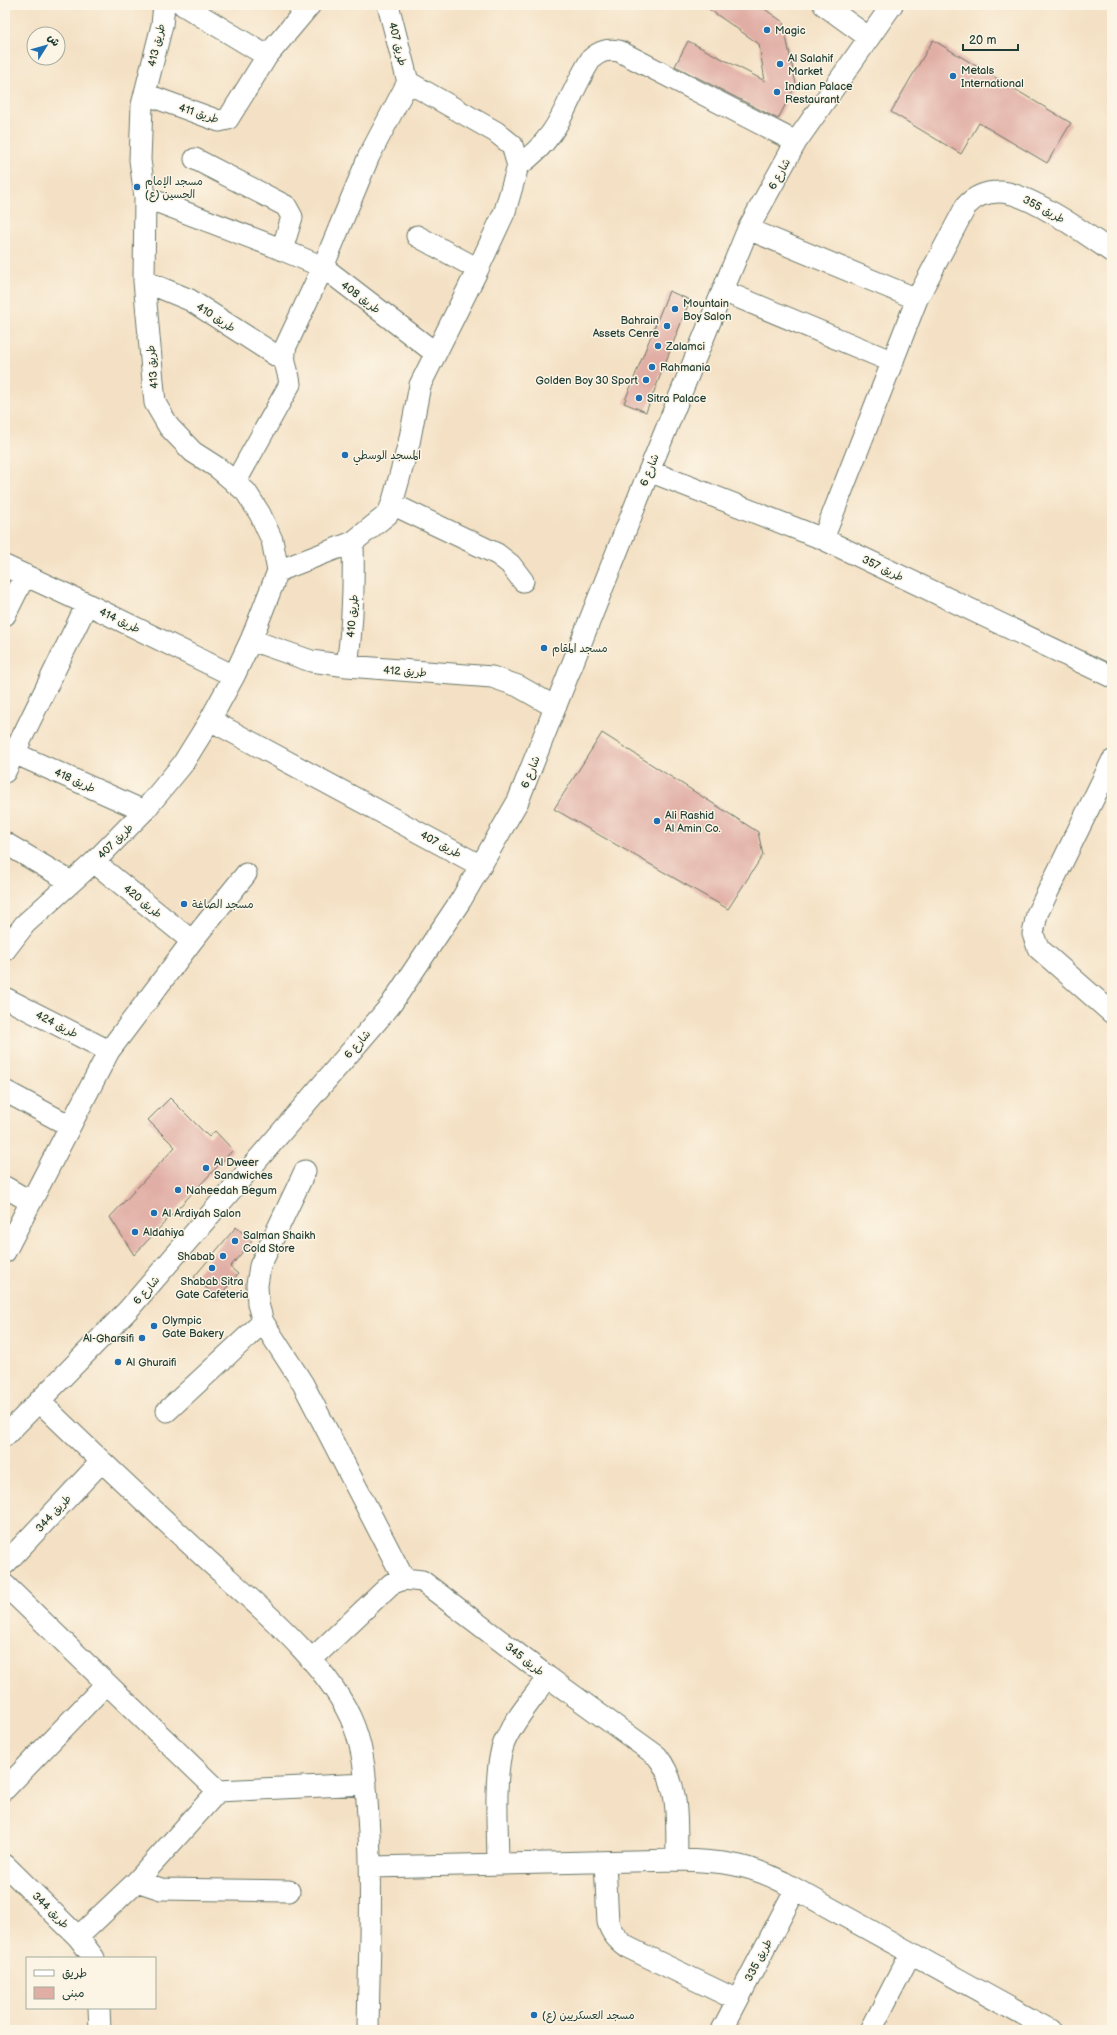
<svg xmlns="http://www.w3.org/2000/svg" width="1117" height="2035" viewBox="0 0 1117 2035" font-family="'Balsamiq Sans','Playpen Sans Arabic',sans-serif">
	<rect width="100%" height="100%" fill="#fcf5e5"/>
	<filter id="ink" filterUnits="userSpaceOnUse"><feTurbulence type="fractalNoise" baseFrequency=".025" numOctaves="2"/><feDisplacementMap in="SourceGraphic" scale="8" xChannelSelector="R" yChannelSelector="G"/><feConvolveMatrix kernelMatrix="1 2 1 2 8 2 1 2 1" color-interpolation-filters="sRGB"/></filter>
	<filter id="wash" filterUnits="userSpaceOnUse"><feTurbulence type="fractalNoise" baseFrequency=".012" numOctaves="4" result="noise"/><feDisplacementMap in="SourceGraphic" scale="16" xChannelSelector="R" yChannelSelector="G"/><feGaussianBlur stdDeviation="0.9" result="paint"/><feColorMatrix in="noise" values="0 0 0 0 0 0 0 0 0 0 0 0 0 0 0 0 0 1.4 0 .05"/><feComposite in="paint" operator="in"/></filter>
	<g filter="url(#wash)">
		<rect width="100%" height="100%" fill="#f4e1c5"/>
		<g id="blocks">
			<path fill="#e1aea5" d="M703,5h56l24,17 13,62 -18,35 -103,-53 13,-25 77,40 -6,-37z
				M933,40l138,83 -24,40 -68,-40 -18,31 -70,-42z
				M669,291l21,9 -44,112 -22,-9z
				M602,733l156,99 5,23 -35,54 -174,-100z
				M170,1098l39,39 6,-6 18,19 -99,105 -24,-38 65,-70 -27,-27z
				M236,1227l16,14 -22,26 8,7 -20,24 -24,-21z"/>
		</g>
	</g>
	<g filter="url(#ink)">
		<use href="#blocks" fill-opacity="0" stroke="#6a7667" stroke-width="1"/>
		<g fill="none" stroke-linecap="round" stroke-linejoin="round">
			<defs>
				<path id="minor" d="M183,5l84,51
					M388,5l20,77
					M824,5l44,32
					M145,94l74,27 9,-2 39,-63 43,-51
					M195,159l91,47 6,11 -10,33
					M518,166c46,-33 46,-64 73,-107 9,-8 16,-10 28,-8l177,91
					M145,197l128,49 50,21 111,85
					M748,229l169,70
					M417,236l61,33
					M144,281l46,19 93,60
					M723,291l170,71
					M649,471l174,68 289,138
					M235,483l55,-99c-2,-18 -8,-19 -4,-38l37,-79 46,-111 39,-74
					M392,504l105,50 13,10 13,17
					M823,539l94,-240 49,-93c8,-9 20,-14 33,-14 27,-1 89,43 113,60
					M5,566l82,38 147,72
					M278,571l75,-29 35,-28 4,-10 17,-61 11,-58 58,-116 27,-58 13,-45 -6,-21 -16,-13 -88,-50
					M5,615l20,-40
					M251,640l60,21 36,5 145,11 26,9 37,21
					M347,666c6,-42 7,-82 6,-124
					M210,720l271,146
					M5,749l139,62
					M1112,761l-75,153 -4,20 5,14 74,65
					M5,772l82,-168
					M5,843l66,39
					M94,862l98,79
					M5,950l20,-26 69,-62 50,-51 38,-46 28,-45 24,-44 17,-36 27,-69 -6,-31 -12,-26 -14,-22 -28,-24 -25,-16 -24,-25 -14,-24 -11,-122 1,-84 -5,-37 2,-55 20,-80 2,-20
					M5,998l104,53
					M5,1091l65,35
					M305,1171l-45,95 -3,19 1,19 5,18 40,62 101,195
					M5,1187l26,15
					M5,1252l104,-201 83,-110 54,-67
					M39,1401c54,53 109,104 164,155 49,45 127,107 151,170 11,28 12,60 14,90 5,71 1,143 0,214
					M167,1411l96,-89
					M5,1436l123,-126 262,-304 71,-106 57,-99 131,-330 99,-242 48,-87 96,-137
					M5,1564l96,-102
					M5,1585l213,206
					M311,1660l80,-76 13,-5 18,2 126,96 109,79c24,30 19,68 20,104
					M5,1789l101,-105
					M605,1862l3,60c3,11 9,18 19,25l110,53
					M498,1864c0,-31 -5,-93 6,-121 9,-22 30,-46 44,-66
					M5,1865l73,72 16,21
					M372,1867l305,-7c40,1 69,3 106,22l267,148
					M137,1881l24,8 128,2
					M78,1937l59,-56 81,-90 148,-7
					M99,2008l1,22
					M722,2030l73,-140
					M871,2030l39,-76"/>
			</defs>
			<use href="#minor" stroke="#6a7667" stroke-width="23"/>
			<use href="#minor" stroke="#fff" stroke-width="21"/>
		</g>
	</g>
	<g fill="#1f6fb2" stroke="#fcf5e5" stroke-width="1.5">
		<circle cx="767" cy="30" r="4"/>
		<circle cx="780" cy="64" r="4"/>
		<circle cx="953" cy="76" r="4"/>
		<circle cx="777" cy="92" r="4"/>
		<circle cx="137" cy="187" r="4"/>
		<circle cx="675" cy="309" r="4"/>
		<circle cx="667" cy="326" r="4"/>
		<circle cx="658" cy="346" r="4"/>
		<circle cx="652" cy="367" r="4"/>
		<circle cx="646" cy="380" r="4"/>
		<circle cx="639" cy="398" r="4"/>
		<circle cx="345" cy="455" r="4"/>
		<circle cx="544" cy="648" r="4"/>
		<circle cx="657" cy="821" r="4"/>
		<circle cx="184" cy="904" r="4"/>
		<circle cx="206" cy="1168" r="4"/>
		<circle cx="178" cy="1190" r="4"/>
		<circle cx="154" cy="1213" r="4"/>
		<circle cx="135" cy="1232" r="4"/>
		<circle cx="235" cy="1241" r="4"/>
		<circle cx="223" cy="1256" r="4"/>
		<circle cx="212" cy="1268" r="4"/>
		<circle cx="154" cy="1326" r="4"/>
		<circle cx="142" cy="1338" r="4"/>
		<circle cx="118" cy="1362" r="4"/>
		<circle cx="534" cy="2015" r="4"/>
	</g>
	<g text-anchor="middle" stroke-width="3" stroke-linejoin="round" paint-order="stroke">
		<g font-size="11" fill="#1f3d34" stroke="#fcf5e5" text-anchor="start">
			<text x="775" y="34">Magic</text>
			<text x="788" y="62">Al Salahif<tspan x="788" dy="13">Market</tspan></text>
			<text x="961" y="74">Metals<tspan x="961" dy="13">International</tspan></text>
			<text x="785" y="90">Indian Palace<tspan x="785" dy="13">Restaurant</tspan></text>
			<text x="145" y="185">مسجد الإمام<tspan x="145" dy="13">الحسين (ع)</tspan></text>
			<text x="683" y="307">Mountain<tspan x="683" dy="13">Boy Salon</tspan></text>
			<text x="659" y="324" text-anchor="end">Bahrain<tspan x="659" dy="13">Assets Cenre</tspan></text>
			<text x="666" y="350">Zalamci</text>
			<text x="660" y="371">Rahmania</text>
			<text x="638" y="384" text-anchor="end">Golden Boy 30 Sport</text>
			<text x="647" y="402">Sitra Palace</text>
			<text x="353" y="459">المسجد الوسطي</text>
			<text x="552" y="652">مسجد المقام</text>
			<text x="665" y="819">Ali Rashid<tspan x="665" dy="13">Al Amin Co.</tspan></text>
			<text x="192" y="908">مسجد الصاغة</text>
			<text x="214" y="1166">Al Dweer<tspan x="214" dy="13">Sandwiches</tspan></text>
			<text x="186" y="1194">Naheedah Begum</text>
			<text x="162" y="1217">Al Ardiyah Salon</text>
			<text x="143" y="1236">Aldahiya</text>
			<text x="243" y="1239">Salman Shaikh<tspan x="243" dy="13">Cold Store</tspan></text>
			<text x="215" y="1260" text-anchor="end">Shabab</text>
			<text x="212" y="1285" text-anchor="middle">Shabab Sitra<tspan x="212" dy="13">Gate Cafeteria</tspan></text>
			<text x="162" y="1324">Olympic<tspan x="162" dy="13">Gate Bakery</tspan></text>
			<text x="134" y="1342" text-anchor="end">Al-Gharsifi</text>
			<text x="126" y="1366">Al Ghuraifi</text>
			<text x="542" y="2019">مسجد العسكريين (ع)</text>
		</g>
		<g font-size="11" fill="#1f3d34" stroke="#fcf5e5">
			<text transform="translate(398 44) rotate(76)" y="4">طريق 407</text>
			<text transform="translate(156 45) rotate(-77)" y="4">طريق 413</text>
			<text transform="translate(199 113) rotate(18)" y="4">طريق 411</text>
			<text transform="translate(779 174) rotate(-61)" y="4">شارع 6</text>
			<text transform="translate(1044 209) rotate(28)" y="4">طريق 355</text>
			<text transform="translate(361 297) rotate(37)" y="4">طريق 408</text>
			<text transform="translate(216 317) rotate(33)" y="4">طريق 410</text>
			<text transform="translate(152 367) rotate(-95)" y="4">طريق 413</text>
			<text transform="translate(649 470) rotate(-68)" y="4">شارع 6</text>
			<text transform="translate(883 568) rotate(26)" y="4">طريق 357</text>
			<text transform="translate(352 616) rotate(-85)" y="4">طريق 410</text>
			<text transform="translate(120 620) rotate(26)" y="4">طريق 414</text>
			<text transform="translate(405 671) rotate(4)" y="4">طريق 412</text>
			<text transform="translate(530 772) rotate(-68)" y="4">شارع 6</text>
			<text transform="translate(75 780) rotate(24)" y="4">طريق 418</text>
			<text transform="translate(115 841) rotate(-45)" y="4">طريق 407</text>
			<text transform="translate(441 844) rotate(28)" y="4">طريق 407</text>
			<text transform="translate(143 901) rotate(39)" y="4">طريق 420</text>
			<text transform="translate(57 1024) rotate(27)" y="4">طريق 424</text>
			<text transform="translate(357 1044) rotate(-49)" y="4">شارع 6</text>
			<text transform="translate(146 1290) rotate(-49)" y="4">شارع 6</text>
			<text transform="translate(53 1513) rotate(-47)" y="4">طريق 344</text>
			<text transform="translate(525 1659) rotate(38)" y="4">طريق 345</text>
			<text transform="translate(51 1910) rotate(45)" y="4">طريق 344</text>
			<text transform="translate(758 1960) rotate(-62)" y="4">طريق 335</text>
		</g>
	</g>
	<rect width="1117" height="2035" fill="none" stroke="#fcf5e5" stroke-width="20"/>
	<rect x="26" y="1957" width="130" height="52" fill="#fcf5e5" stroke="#a4ab9e"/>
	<rect x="34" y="1970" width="20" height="6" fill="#ffffff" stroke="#a4ab9e"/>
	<text x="62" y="1977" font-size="12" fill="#1f3d34">طريق</text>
	<rect x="34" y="1987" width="20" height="12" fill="#e1aea5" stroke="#a4ab9e"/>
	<text x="62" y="1997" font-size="12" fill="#1f3d34">مبنى</text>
	<g transform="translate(46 46) rotate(53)"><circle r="19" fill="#fcf5e5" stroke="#a4ab9e"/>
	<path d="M0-3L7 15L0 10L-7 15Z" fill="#1f6fb2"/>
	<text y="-6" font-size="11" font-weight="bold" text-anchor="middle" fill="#1f3d34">ش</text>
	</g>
	<path d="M963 44v6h55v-6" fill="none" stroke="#1f3d34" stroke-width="2"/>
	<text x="969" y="44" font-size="12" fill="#1f3d34" stroke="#fcf5e5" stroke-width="3" paint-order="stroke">20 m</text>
</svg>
